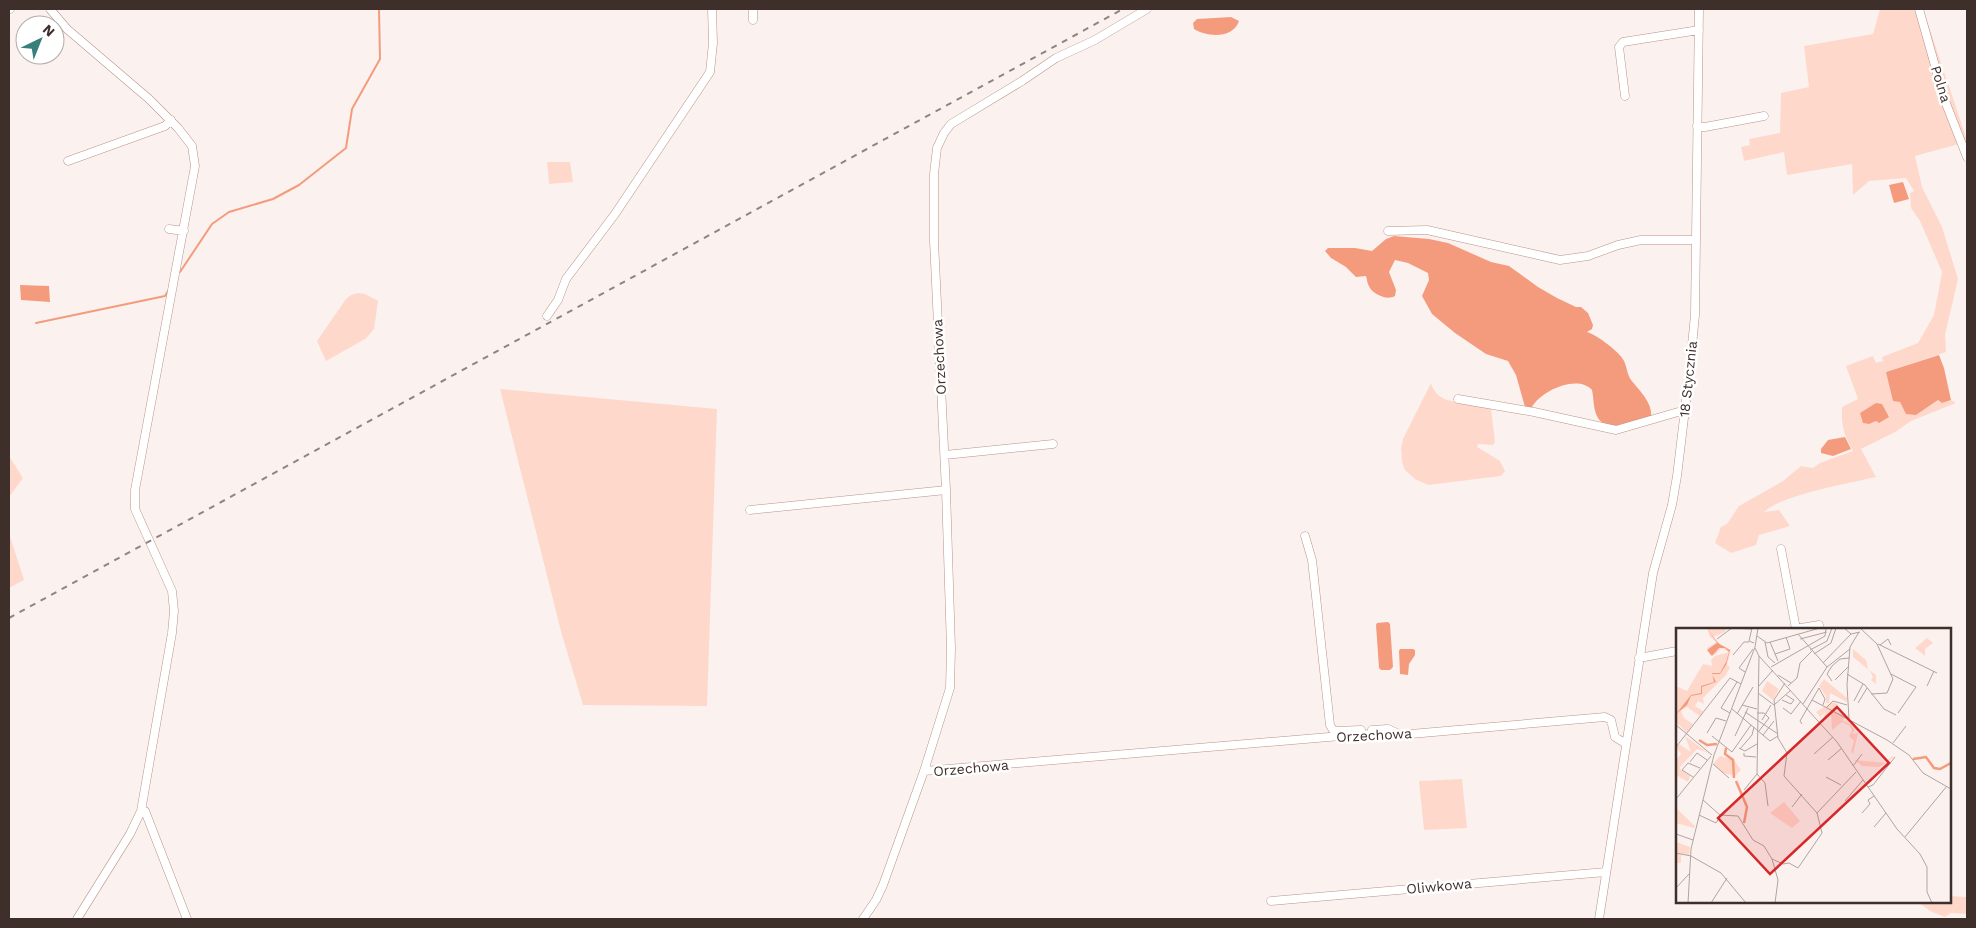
<svg xmlns="http://www.w3.org/2000/svg" width="1976" height="928" viewBox="0 0 1976 928" font-family="'Work Sans',sans-serif">
	<rect width="100%" height="100%" fill="#fbf2f0"/>
	<path fill="#ffd8cc" d="M1880,9h37l42,135 -44,12 7,31 20,40 16,52 -13,56 1,17 -60,20 14,30 16,13 22,-15 4,3 9,-3 5,3 -45,18 -16,11 -34,17 15,28c-29,7 -92,17 -112,35l15,-2 11,16 -31,9 -3,10 -25,8 -16,-10 6,-16 6,-3 12,-18 44,-25 18,-15 12,2 7,-5 33,-12c-9,-16 -12,-25 -11,-44l16,-8 -12,-33 27,-10 3,7 7,-2 -1,-4 36,-14 16,-28 8,-43 -22,-51 -9,-13 -1,-15 4,-2 -8,-13 -37,3 -16,14 -1,-31 -65,11 -3,-23 -40,9 -3,-14 9,-2 -1,-6 31,-6 1,-40 28,-6 -5,-41 69,-12z
		M1923,9l44,131v10l-19,-50z
		M547,162h23l3,20 -24,2z
		M358,293l7,1 13,7 -4,28 -5,6 -4,4 -39,22 -9,-20 29,-42 5,-4z
		M1431,383c2,8 8,14 16,17l44,8 4,34 -2,3 -15,-1 -1,3 23,14 5,10 -4,5 -73,9 -13,-6 -10,-9 -3,-8 -1,-13 2,-10z
		M500,389l217,20 -10,297 -124,-1 -21,-70z
		M9,456l14,22 -14,19z
		M9,533l15,47 -15,8z
		M1462,779l5,49 -43,2 -5,-49z
		M1950,896l17,1v17l-16,-1 -6,4 -15,-6 -12,-9h32z"/>
	<path fill="#f59b7d" d="M1231,17l8,4c-6,18 -32,16 -45,8l-1,-6 4,-4z
		M1903,182l6,17 -15,4 -5,-18z
		M1394,236l35,3 19,4 43,19 18,4 29,21 19,11 19,9h5l7,6 5,12 -1,4 -5,3c10,3 33,20 37,29 3,6 3,13 7,19 8,10 22,23 20,37 -13,4 -43,17 -53,1 -5,-8 -4,-19 -6,-28 -15,-16 -51,1 -60,17h-7l-9,-32 -8,-14 -22,-7 -31,-21 -23,-19 -10,-18 7,-16 -1,-7 -20,-10 -13,-3 -6,12 7,18 -1,6c-8,5 -24,-2 -27,-12 -1,-2 -1,-5 -2,-8l-10,1 -10,-10 -15,-9 -6,-7 3,-3h27l17,3 14,-12z
		M20,285l29,1 1,16 -29,-2z
		M1939,355l5,13 7,32 -9,3 -4,-3 -22,15 -10,-1 -6,-12 -7,-1 -7,-29z
		M1876,403l6,1 7,13 -10,6 -3,-2 -7,3 -6,-1 -3,-10z
		M1845,437l6,12 -18,7 -12,-3v-4l7,-9z
		M1388,622l2,2 3,43 -3,3h-9l-2,-2 -3,-43 1,-2z
		M1400,649h13l2,1v5l-6,9 -1,11 -8,-1 -1,-23z"/>
	<g fill="none" stroke-linecap="round" stroke-linejoin="round">
		<path stroke="#f59b7d" stroke-width="2" d="M180,272l32,-48 17,-12 44,-13 26,-14 47,-37 6,-39 28,-50 -1,-50
			M36,323l129,-27 3,-5"/>
		<defs>
			<path id="minor" d="M9,9h1
				M50,9l17,20 82,70 29,29 14,18 3,20 -60,324v19l37,82 2,20 -2,22 -31,178 -11,23 -53,85
				M753,9v11
				M1147,9l-52,31 -39,18 -34,23 -71,43 -7,9 -7,15 -3,26v67l12,249 5,158 -1,40 -26,83 440,-37 35,1 206,-18 6,3 4,17 11,7
				M1919,9l26,92 22,56
				M1625,96l-6,-49 4,-5 76,-12
				M1697,126l8,1 59,-11
				M68,161l97,-35 6,-6
				M169,229l15,2
				M1388,231l39,-1 133,30 28,-4 30,-11 23,-5h55
				M547,316l11,-16 8,-21 49,-65 95,-142 3,-29 -1,-34
				M1458,399l76,13 82,18 69,-20
				M945,455l108,-11
				M750,510l196,-20
				M1305,536l7,24 18,165 3,5 3,1 25,-1
				M1781,549l15,80
				M1795,629l24,-4
				M1639,658l38,-7
				M1372,730l16,-1 9,4
				M141,811h4l42,108
				M1271,901l335,-29
				M863,919l13,-19 7,-15 41,-114
				M1599,919l54,-346 19,-68 5,-29 12,-100 6,-61 4,-306"/>
		</defs>
		<use href="#minor" stroke="#ba9387" stroke-width="9"/>
		<use href="#minor" stroke="#fff" stroke-width="8"/>
		<path stroke="#918480" stroke-width="2" stroke-dasharray="6 6" stroke-linecap="butt" d="M9,618l1114,-609"/>
	</g>
	<g text-anchor="middle" stroke-width="5" stroke-linejoin="round" paint-order="stroke">
		<g font-size="14" fill="#3f2f2a" stroke="#fff">
			<text transform="translate(1941 84) rotate(73)" y="5">Polna</text>
			<text transform="translate(939 357) rotate(-93)" y="5">Orzechowa</text>
			<text transform="translate(1688 379) rotate(-84)" y="5">18 Stycznia</text>
			<text transform="translate(1374 735) rotate(-3)" y="5">Orzechowa</text>
			<text transform="translate(971 768) rotate(-5)" y="5">Orzechowa</text>
			<text transform="translate(1439 886) rotate(-5)" y="5">Oliwkowa</text>
		</g>
	</g>
	<g transform="translate(1676 628)">
		<rect width="275" height="275" fill="#fbf2f0"/>
		<path d="M31,0h19l-1,4 -12,5 6,6 -8,5 1,3 11,-5 8,4 -4,15 3,2 -4,8 -23,23 1,6 -6,-3 -3,5 8,5 -3,5 -13,-9 -6,4 3,7 9,6 -6,9 -11,-11v-36l11,5 16,-27 9,2 -1,-6 4,-4 14,-4 -8,-4 -5,6 -6,1 -3,-7 10,-6 -7,-5zM251,10l6,5 -8,6v7l-10,-8zM177,21l13,11 2,9 8,6v9l-5,-4 2,-3 -3,-6 -17,-14zM148,51l23,19v4l-17,-9 -1,10h-3v-7l-7,-10zM91,53l12,8 -6,11 -11,-9zM156,74l6,2 -4,7 14,5 -6,4 9,5 4,5 -3,4 6,-1 -5,21 -2,-3 3,-10 -5,-5 3,-5 -2,-5 -8,-4 -10,8 -1,-19 -10,12 5,-11 -6,5 -4,-5zM9,108l23,17 -11,-4 -18,19 11,8 -2,6 -12,-7v-15l5,-6 -5,-7 3,-3 12,8zM44,128l14,4 7,10 -6,6 -12,-3 -10,-9zM216,128l2,1 -15,10 -17,-1 -8,-6 31,3zM108,174l16,19 -8,7 -22,-15zM0,180l19,18 -1,2 -18,-5zM0,214l14,5 -1,8 -8,-1v9h-5z" fill="#ffd8cc"/>
		<path d="M31,0l11,15 12,7 -4,15 -6,9h-8l4,8 -14,5v7l-11,2 -4,9 -11,9 15,-19 10,-2v-7l13,-4 -2,-9h8l6,-11 3,-10 -4,-4h-6l-7,8 -5,-6 10,-7z" fill="#f59b7d"/>
		<path fill="none" stroke="#f59b7d" stroke-width="2.5" d="M23,112l8,5 10,-1M50,120l-1,6 8,6 1,18M237,131l13,-2 8,11 6,1 11,-6M60,153l11,26 -3,16"/>
		<path fill="none" stroke="#b0a4a1" stroke-width="1" d="M55,0l21,1M76,0l-3,13 5,2M168,0l7,6 9,-2M184,0l17,16 16,35 -6,14 -16,1M122,6l29,33M81,8l10,7 53,-15M41,11l15,-11M124,11l27,-7M89,14l3,15 7,6M94,14l8,19M202,16l59,29M204,17l8,-6 3,6M79,20l4,8 78,86 60,87 23,25 7,13v25l5,11M134,22l17,-9 5,-13M99,26l15,-5 -4,-12M138,26l17,-11 5,-15M57,27l11,-13h5M147,35l28,-29M95,39l54,-31 1,-8M69,44l-6,-4 14,-19M171,46l18,11 19,24 12,6M215,46l25,13 -18,26M102,47l13,8M159,52l13,-13M156,53l-5,-7 5,-8 8,-7 9,-1M109,55l-11,17 4,38 9,15 -3,23 33,37 39,-41M112,58l9,-8 3,-15 12,-12M251,58l7,-15M82,59l15,-17M82,65l16,12M106,72l9,4 3,-4 -8,-5M136,72l7,-12 6,11 -2,6M178,73l9,-17M182,75l9,-15M127,76l24,-37 23,-18M66,77l15,4M98,77l17,-15M151,79l6,-6 14,4M107,80l8,6 10,-13M56,81l38,32 8,-5M69,84l33,22M54,85l-9,-5 16,-26M81,85h7l5,5 -10,13M61,86l16,-27M173,91l-2,-34 3,-38 9,-15M86,92l9,-15M126,96l-2,-3 12,-21 75,40 22,15 14,18 28,16M0,97l36,30M31,105l9,-15 10,3M87,107l11,-14M36,108l20,16 19,-27M59,108l13,-28M217,115l13,-17M0,119l54,-69 11,6M63,120l6,3 12,-7M64,121l12,-14 2,-8M68,125v3l12,1M138,126l19,-17M152,132l14,-12M14,134l7,-9 10,7M37,136l16,14M177,138l9,-12M81,146l2,-118M81,146l8,9 3,23M17,149l-11,-7 6,-7 12,5M150,149l15,8M192,159l5,-2 22,-28M68,162l13,-16M0,171l35,-43M27,172l17,15 18,1 15,24 11,6 8,13 6,21 -3,23M169,173l18,-21M116,179l10,-13M186,185l8,-9 -2,-4 6,-4M23,187l17,8 5,-8M198,199l12,-14M0,206l17,6M229,209l42,-51M0,225l15,3 30,17 25,30M96,231l11,5 6,-1 9,5 24,-35 -5,-20M0,260l13,-14M12,275l3,-54 23,-94 41,-108 3,-19M35,275l16,-25"/>
		<path fill="#d62828" fill-opacity="0.15" stroke="#d62828" stroke-width="2.5" d="M161,79l52,56 -119,111 -52,-56z"/>
		<rect width="275" height="275" fill="none" stroke="#3f2f2a" stroke-width="2.5"/>
	</g>
	<rect width="1976" height="928" fill="none" stroke="#3f2f2a" stroke-width="20"/>
	<g transform="translate(40 40) rotate(43)"><circle r="24" fill="#ffffff" stroke="#b2acaa"/>
	<path d="M0-4L9 19L0 12L-9 19Z" fill="#377f7a"/>
	<text y="-8" font-size="14" font-weight="bold" text-anchor="middle" fill="#3f2f2a">N</text>
	</g>
</svg>
